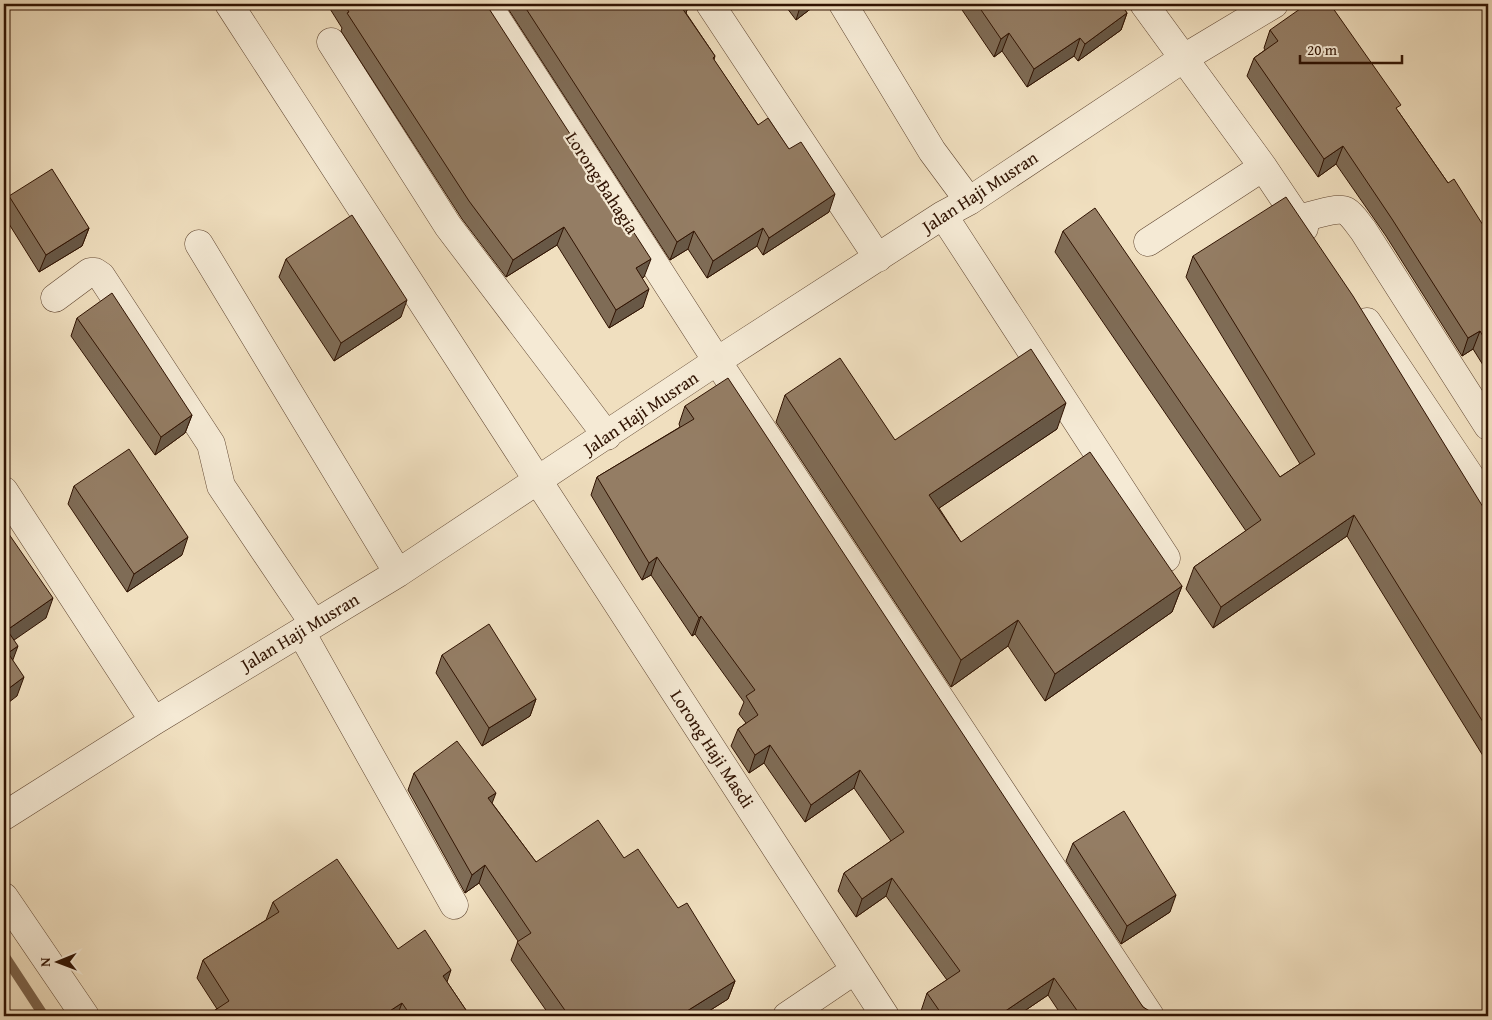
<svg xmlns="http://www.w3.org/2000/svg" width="1492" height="1020" viewBox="0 0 1492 1020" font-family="'Gentium Book Plus',serif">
	<rect width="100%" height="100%" fill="#f0dfbf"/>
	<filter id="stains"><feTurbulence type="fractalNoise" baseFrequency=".004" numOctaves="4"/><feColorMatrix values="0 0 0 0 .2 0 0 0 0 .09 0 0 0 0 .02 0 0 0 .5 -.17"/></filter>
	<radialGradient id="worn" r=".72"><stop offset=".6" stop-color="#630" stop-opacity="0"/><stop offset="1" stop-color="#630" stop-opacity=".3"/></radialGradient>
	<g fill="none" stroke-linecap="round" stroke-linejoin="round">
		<path stroke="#7c644d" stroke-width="10" d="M4,955l40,61"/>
		<defs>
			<path id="minor" d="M229,4l656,1012
				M487,4l230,357 433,655
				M710,4l168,254
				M843,4l89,147 37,50
				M1144,4l119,163 41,61
				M331,42l117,184 159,210
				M943,215l223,343
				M1298,219c11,-2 39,-13 48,-8 7,4 12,13 17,19l125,196
				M1148,242l115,-75
				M199,244l199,329
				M55,298l35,-26h5l6,4 110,168 10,42 93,138
				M1367,322l121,181
				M4,491l150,230
				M301,632l153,273
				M4,816l150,-95 244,-148 319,-212 226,-146 26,-14 215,-143 90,-54
				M4,897l81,119
				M787,1016l68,-46"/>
		</defs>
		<use href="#minor" stroke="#604631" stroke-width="29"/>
		<use href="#minor" stroke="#f5ead5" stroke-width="28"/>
	</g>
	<path fill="#7f6c56" stroke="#301302" d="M327,4h159l158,273 -2,1 1,29 -34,21 -52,-83 -51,32 -44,-58 -121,-188 1,-3z
		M505,4h184l-3,9 29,43 -1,4 44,65 71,87 -66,43 -6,-9 -50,32 -19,-29 -18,11z
		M784,4h33l-21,16z
		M958,4h163l6,9 -6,17 -43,31 -4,-5 -47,31 -25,-36 -8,6z
		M1270,30l128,81 50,72 40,50v140l-15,-24 -11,7 -76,-120 -50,-72 -18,13 -71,-101 7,-18 11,-8 -1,-2z
		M9,196l80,32 -7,18 -43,26 -35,-56v-5z
		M1063,231l217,246 20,-13 -114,-187 7,-21 295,259v242l-3,2 -138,-223 -134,92 -27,-39 8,-22 52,-36 -191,-279z
		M286,259l115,58 -67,44 -55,-84z
		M77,318l115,97 -7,18 -30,22 -84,-119z
		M785,395l110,45 162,-11 -118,79 22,34 221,44 -10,26 -127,89 -37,-55 -57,41 -175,-265z
		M685,406l458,601 12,9h-93l-14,-21 -31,21h-93l-3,-5 6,-18 20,-13 -61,-84 -30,21 -18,-26 6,-18 47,-32 -37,-53 -49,34 -41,-59 -15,10 -18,-27 7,-17 8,-6 -7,-9 5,-12 -49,-68 -3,2 -41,-61 -9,5 -51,-85 6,-18 83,-50 -1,-3z
		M74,486l108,69 -55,37 -59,-88z
		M442,655l94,44 -6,17 -48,30 -46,-73z
		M414,773l78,30 44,59 88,-4 54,50 57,73 -7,18 -27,17h-151l-39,-56 7,-19 -39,-58 -14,10 -57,-103z
		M1073,843l97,69 -49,32 -55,-83z
		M273,902l125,47 49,33 23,34h-264l11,-7 -20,-31 6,-18 63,-40z"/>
	<path fill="#685846" stroke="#301302" d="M689,4l-6,18 -1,-14z
		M801,4h16l-21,16z
		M1127,13l-6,17 -43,31 7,-17z
		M1009,33l-7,18 -8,6 7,-18z
		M1080,38l-6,18 -47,31 7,-18z
		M1343,146l-7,18 -18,13 6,-18z
		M835,194l-6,18 -66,43 6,-17z
		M564,227l-7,18 -51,32 7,-17z
		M89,228l-7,18 -43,26 7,-17z
		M763,228l-6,18 -50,32 6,-17z
		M694,231l-6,18 -18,11 7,-18z
		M651,259l-7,18 -14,9 6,-18z
		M649,289l-6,18 -34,21 7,-18z
		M407,300l-6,17 -67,44 7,-18z
		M1480,331l-7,18 -11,7 6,-18z
		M1066,403l-9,26 -137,92 9,-26z
		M192,415l-7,18 -30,22 6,-18z
		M1354,515l-7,21 -134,92 8,-21z
		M188,537l-6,18 -55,37 7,-18z
		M657,557l-6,18 -9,5 7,-17z
		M1182,586l-10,26 -127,89 10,-27z
		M53,598l-7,20 -42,29 3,-17z
		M701,616l-6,18 -3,2 7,-18z
		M1018,620l-10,26 -57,41 10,-27z
		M18,646l-7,19 -3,-12z
		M24,677l-7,19 -13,10v-14z
		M536,699l-6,17 -48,30 7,-18z
		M770,745l-6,18 -15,10 6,-18z
		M1488,750v7l-3,2z
		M860,770l-6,18 -49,34 6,-17z
		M496,793l-7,18 -1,-13z
		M485,865l-6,18 -14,10 7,-18z
		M892,878l-6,18 -30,21 6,-18z
		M1176,895l-6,17 -49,32 6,-18z
		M451,970l-6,18 -2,-12z
		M1054,978l-6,17 -31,21h-19z
		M735,981l-7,18 -27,17h-22z
		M402,1003l-5,13h-15z"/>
	<path fill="#947d64" stroke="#301302" d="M344,4h142l165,255 -15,9 13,21 -33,21 -52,-83 -51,33 -44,-59 -122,-188 2,-1z
		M523,4h166l-7,4 33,48 -2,2 45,67 10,-7 21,31 12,-7 34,52 -66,44 -6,-10 -50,33 -19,-30 -17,11z
		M977,4h144l6,9 -42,31 -5,-6 -46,31 -25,-36 -8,6z
		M1307,4h23l71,101 -5,3 52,75 6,-4 34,54v112l-8,-14 -12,7 -76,-119 -49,-73 -19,13 -70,-101 24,-17 -8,-11z
		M52,169l37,59 -43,27 -37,-59z
		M1286,197l67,99 135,219v215l-134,-215 -133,92 -27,-40 67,-47 -198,-289 32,-23 185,269 35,-23 -122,-198z
		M352,215l55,85 -66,43 -55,-84z
		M112,293l80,122 -31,22 -84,-119z
		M1031,349l35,54 -137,92 32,47 129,-90 92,134 -127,88 -37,-54 -57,40 -176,-265 55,-37 55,82z
		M728,378l415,629 10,6 2,3h-74l-27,-38 -56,38h-55l-16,-23 33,-22 -68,-93 -30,21 -18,-26 60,-41 -44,-62 -49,35 -41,-60 -15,10 -17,-26 20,-14 -12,-19 9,-6 -54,-74 -2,2 -42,-61 -8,6 -52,-86 97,-58 -9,-13z
		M129,449l59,88 -54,37 -60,-88z
		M4,527l49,71 -46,32 11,16 -10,7 16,24 -20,15z
		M489,624l47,75 -47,29 -47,-73z
		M457,741l39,52 -8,5 48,64 62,-42 26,38 14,-9 40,59 9,-5 48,78 -56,35h-110l-52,-74 14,-9 -46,-68 -13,10 -58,-102z
		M1124,811l52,84 -49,31 -54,-83z
		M337,859l61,90 27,-19 26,40 -8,6 27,40h-59l-9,-13 -20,13h-29l-3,-3 -5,3h-139l23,-15 -26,-41 76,-48 -6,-10z"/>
	<g text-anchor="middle" stroke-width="4.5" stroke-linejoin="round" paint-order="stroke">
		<g font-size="18" fill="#301302" stroke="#f5ead5">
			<text transform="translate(602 183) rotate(57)" y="6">Lorong Bahagia</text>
			<text transform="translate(980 192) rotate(-33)" y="6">Jalan Haji Musran</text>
			<text transform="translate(641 413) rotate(-34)" y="6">Jalan Haji Musran</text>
			<text transform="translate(300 632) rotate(-31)" y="6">Jalan Haji Musran</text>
			<text transform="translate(712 749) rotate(57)" y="6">Lorong Haji Masdi</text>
		</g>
	</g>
	<rect width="1492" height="1020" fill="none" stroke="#f0dfbf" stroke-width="20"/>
	<rect x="5" y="5" width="1482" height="1010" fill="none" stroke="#301302" stroke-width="2.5"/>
	<rect x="10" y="10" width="1472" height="1000" fill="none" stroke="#301302"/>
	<g transform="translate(58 962) rotate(269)" stroke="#f5ead5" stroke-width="4" paint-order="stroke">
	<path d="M0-4L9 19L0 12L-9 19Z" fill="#301302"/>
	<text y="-8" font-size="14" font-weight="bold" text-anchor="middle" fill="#301302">N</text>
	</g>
	<path d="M1300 55v8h102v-8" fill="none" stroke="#301302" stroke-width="2.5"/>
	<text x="1307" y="55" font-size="15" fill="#301302" stroke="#f5ead5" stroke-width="4" paint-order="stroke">20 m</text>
	<rect width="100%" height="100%" filter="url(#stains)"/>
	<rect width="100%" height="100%" fill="url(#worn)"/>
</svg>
